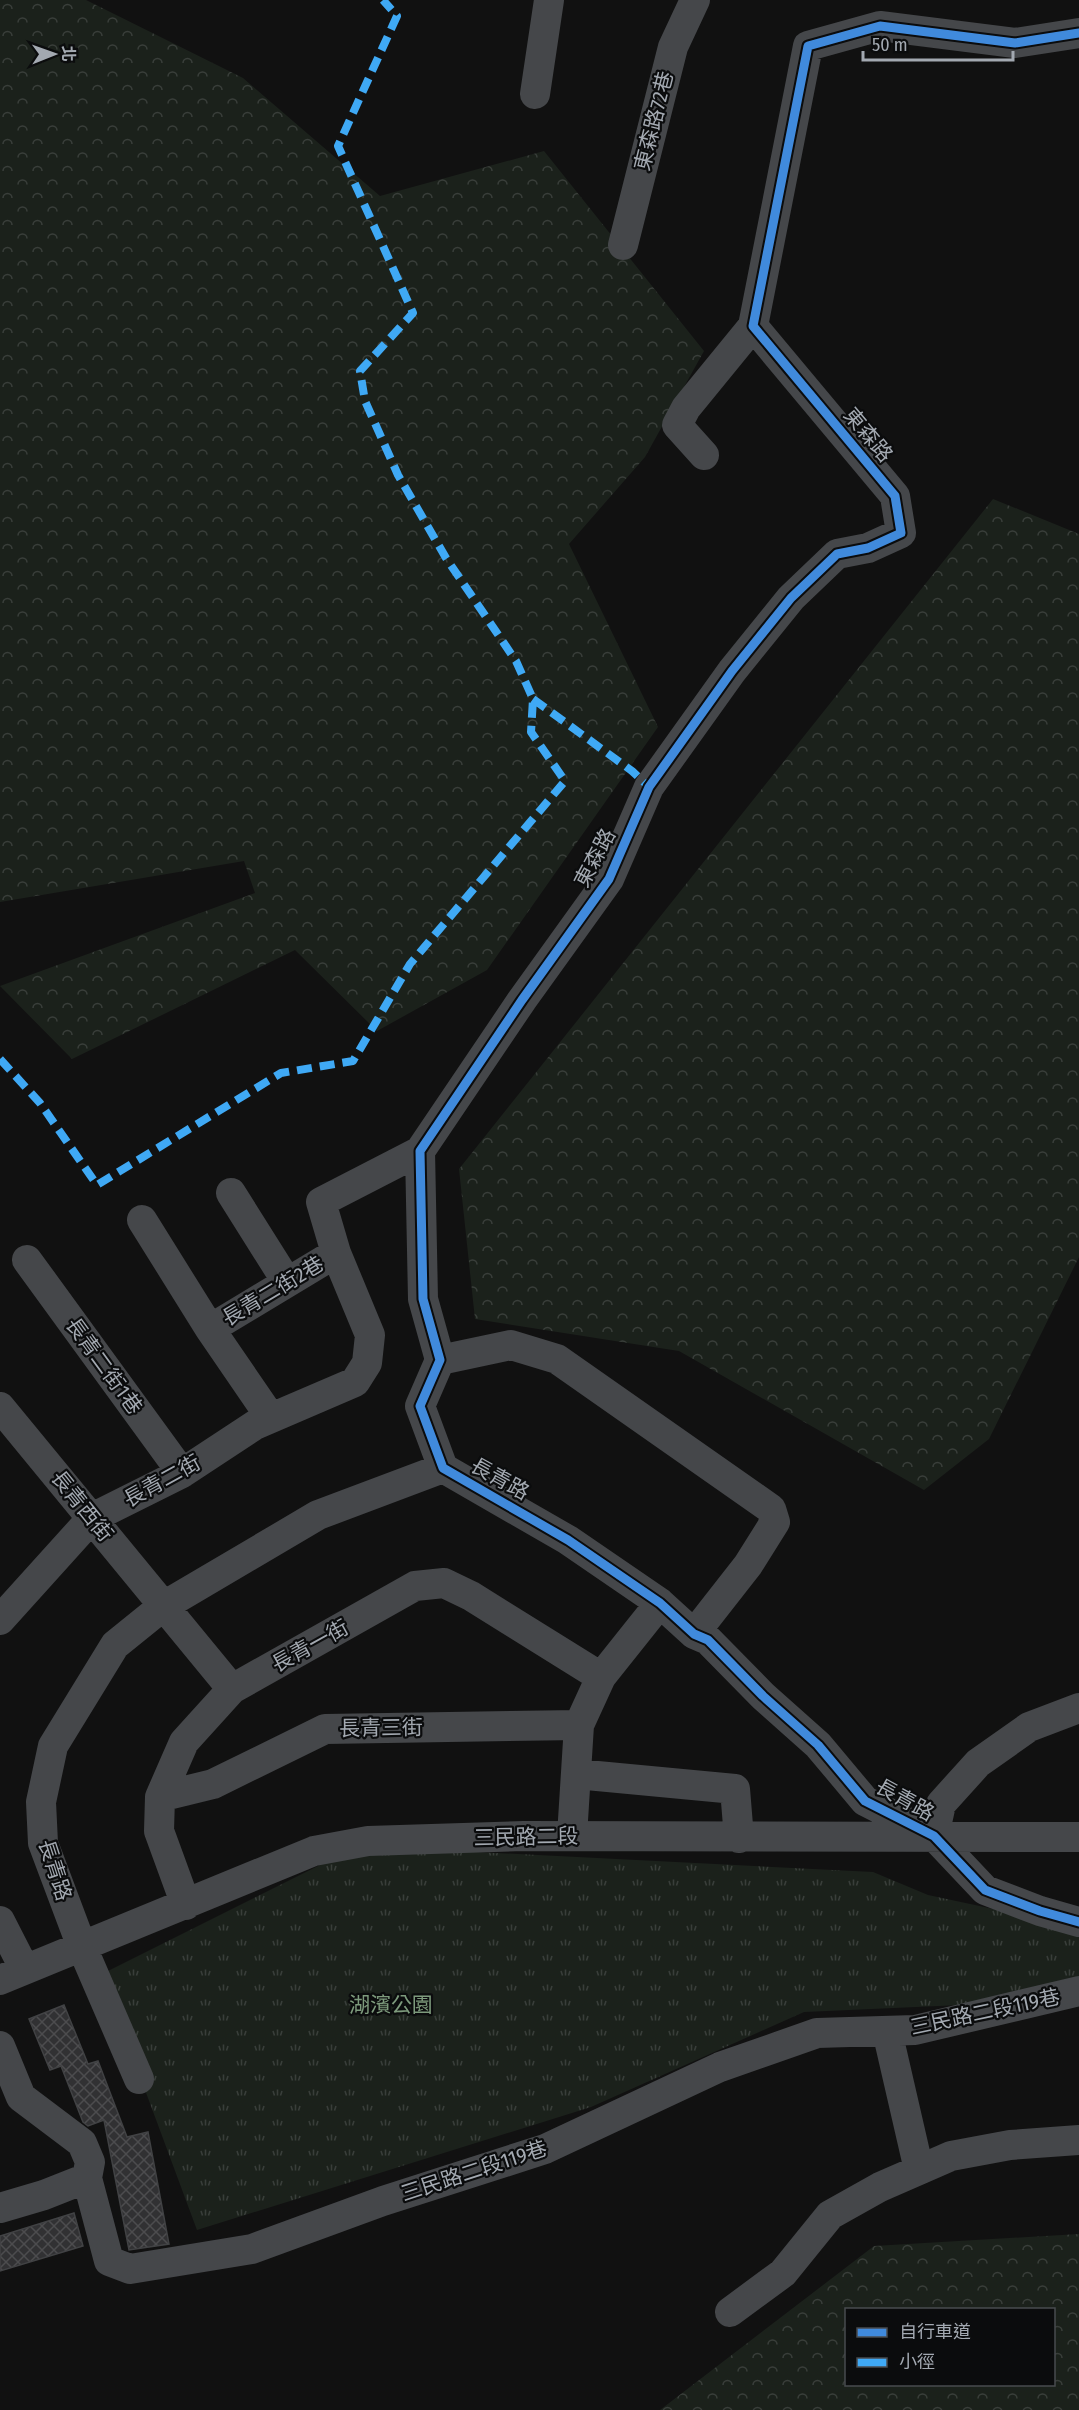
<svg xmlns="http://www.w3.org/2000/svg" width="1079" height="2410" viewBox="0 0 1079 2410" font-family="'Fira Sans Condensed','Noto Sans TC',sans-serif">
	<defs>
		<pattern id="grass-tufts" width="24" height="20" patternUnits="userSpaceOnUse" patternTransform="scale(1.5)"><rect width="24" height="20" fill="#1b211b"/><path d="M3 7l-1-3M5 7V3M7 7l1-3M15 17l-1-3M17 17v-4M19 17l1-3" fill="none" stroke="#393e3a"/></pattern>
		<pattern id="forest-crowns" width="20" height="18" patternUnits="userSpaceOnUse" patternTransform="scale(1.5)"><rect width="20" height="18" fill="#1b211b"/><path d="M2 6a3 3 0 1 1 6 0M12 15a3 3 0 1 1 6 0" fill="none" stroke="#393e3a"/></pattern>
		<pattern id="building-cross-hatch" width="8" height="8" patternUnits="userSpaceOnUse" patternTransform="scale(1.5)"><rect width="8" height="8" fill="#313133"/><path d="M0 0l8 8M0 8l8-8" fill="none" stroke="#4c4c4e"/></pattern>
	</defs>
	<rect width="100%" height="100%" fill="#111"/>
	<path fill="url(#grass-tufts)" d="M358,1846l515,26 55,23 126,27 25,8v49l-119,26 -156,7 -213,95 -394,123 -95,-256z"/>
	<path fill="url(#forest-crowns)" fill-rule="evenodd" d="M0,0h86l157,78 137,118 164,-45 160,200 -59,106 -76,87 89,183 -171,243 -110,61 -82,-81 -223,109 -72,-73 255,-93 -11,-32 -244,41z
		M993,499l86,35v723l-90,182 -65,51 -245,-139 -204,-32 -16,-150z
		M1079,2234v176h-419l214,-164zM846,2310h208v74h-208z"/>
	<path fill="url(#building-cross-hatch)" stroke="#414244" stroke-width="1.5" d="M64,2005l24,59 10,-3 29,76 21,-5 21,112 -40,6 -25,-130 -16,6 -5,-4 -22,-56 -11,4 -21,-51z
		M74,2213l9,33 -83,25v-35z"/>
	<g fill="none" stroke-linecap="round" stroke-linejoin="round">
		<path stroke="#45474a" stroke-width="30" d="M1079,33l-64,10 -135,-17 -72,20 -55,280 142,170 6,37 -33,15 -31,6 -46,44 -59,73 -83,116 -40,92 -87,121 -102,151 3,148 17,61 -20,46 23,62 125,72 92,63 34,31 14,6 55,56 55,49 47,56 69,35 51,54 55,21 39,11
			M535,94l14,-94
			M623,245l50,-198 22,-47
			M704,455l-27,-30 9,-17 67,-82
			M231,1193l56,89
			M142,1220l68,109
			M27,1260l155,213
			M440,1360l71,-15 46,14 214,150 4,13 -27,43 -54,69
			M0,1407l232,282
			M271,1418l-61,-89 126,-76
			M0,1620l92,-102 90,-45 73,-48 100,-43 12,-19 3,-28 -34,-82 -15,-51 99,-51
			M576,1774l159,15 4,49
			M160,1797l53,-13 112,-55 254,-4
			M572,1836l7,-111 22,-48 59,-74
			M934,1836l7,-32 37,-41 51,-36 50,-19
			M186,1905l-27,-74 1,-34 24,-55 48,-53 183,-103 29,-3 27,13 130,81
			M0,1921l24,47
			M0,1980l314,-129 54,-10 156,-5 555,1
			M887,2031l32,139
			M0,2046l21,51 61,46 8,19 -3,16 22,83 21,8 122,-20 131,-48 162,-52 175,-82 97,-34 98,-3 164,-39
			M139,2079l-57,-132 -39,-104 -2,-41 12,-56 62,-101 47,-38 156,-92 125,-47
			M0,2208l44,-13 43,-17
			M730,2312l53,-39 47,-58 50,-28 71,-31 59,-11 69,-5"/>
		<path stroke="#3fa9f5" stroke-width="8" stroke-dasharray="15 8" stroke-linecap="butt" d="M533,699l99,72 17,16
			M0,1059l40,44 57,82 184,-112 72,-12 57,-97 155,-183 -34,-49 2,-33 -17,-38 -70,-103 -48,-83 -33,-74 -5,-30 53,-58 -75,-167 59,-130 -14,-16"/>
		<defs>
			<path id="cycleway" d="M1079,33l-64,10 -135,-17 -72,20 -55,280 142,170 6,37 -33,15 -31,6 -46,44 -59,73 -83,116 -40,92 -87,121 -102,151 3,148 17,61 -20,46 23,62 125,72 92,63 34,31 14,6 55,56 55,49 47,56 69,35 51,54 55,21 39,11"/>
		</defs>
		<use href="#cycleway" stroke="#0b0c0d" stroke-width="13"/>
		<use href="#cycleway" stroke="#408adc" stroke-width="9"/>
	</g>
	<g text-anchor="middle" stroke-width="4.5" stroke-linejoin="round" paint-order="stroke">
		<g font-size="21" fill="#a3a9b1" stroke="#0b0c0d">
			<text transform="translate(654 121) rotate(-76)" y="7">東森路72巷</text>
			<text transform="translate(868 435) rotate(50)" y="7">東森路</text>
			<text transform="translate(595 858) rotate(-62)" y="7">東森路</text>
			<text transform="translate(273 1291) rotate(-31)" y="7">長青二街2巷</text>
			<text transform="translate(104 1366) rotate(54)" y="7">長青二街1巷</text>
			<text transform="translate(500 1479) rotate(29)" y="7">長青路</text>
			<text transform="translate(162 1481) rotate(-29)" y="7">長青二街</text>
			<text transform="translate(82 1506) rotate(51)" y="7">長青西街</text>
			<text transform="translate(310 1646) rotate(-29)" y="7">長青一街</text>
			<text transform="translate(381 1728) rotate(-1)" y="7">長青三街</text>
			<text transform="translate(905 1800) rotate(29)" y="7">長青路</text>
			<text transform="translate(526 1837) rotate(-1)" y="7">三民路二段</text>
			<text transform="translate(55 1870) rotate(72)" y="7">長青路</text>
			<text transform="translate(985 2012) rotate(-12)" y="7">三民路二段119巷</text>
			<text transform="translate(474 2171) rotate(-18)" y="7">三民路二段119巷</text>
		</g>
		<g font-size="21" fill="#7d9a7c" stroke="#0b0c0d">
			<text x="391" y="2012">湖濱公園</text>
		</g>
	</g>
	<rect x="845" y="2308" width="210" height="78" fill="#0b0c0d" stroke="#484b4f" stroke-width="1.5"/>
	<rect x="857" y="2328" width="30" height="9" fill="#408adc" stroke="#484b4f" stroke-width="1.5"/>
	<text x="899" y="2338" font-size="18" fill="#a3a9b1">自行車道</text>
	<rect x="857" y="2358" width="30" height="9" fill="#3fa9f5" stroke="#484b4f" stroke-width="1.5"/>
	<text x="899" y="2368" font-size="18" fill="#a3a9b1">小徑</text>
	<g transform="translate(54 54) rotate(89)" stroke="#0b0c0d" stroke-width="4.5" paint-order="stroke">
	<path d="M0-4.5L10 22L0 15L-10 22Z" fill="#a3a9b1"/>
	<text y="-9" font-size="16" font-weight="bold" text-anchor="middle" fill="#a3a9b1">北</text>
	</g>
	<path d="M863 51v9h150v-9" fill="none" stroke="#a3a9b1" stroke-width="3"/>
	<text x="872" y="51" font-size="18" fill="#a3a9b1" stroke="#0b0c0d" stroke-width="4.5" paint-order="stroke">50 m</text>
</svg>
